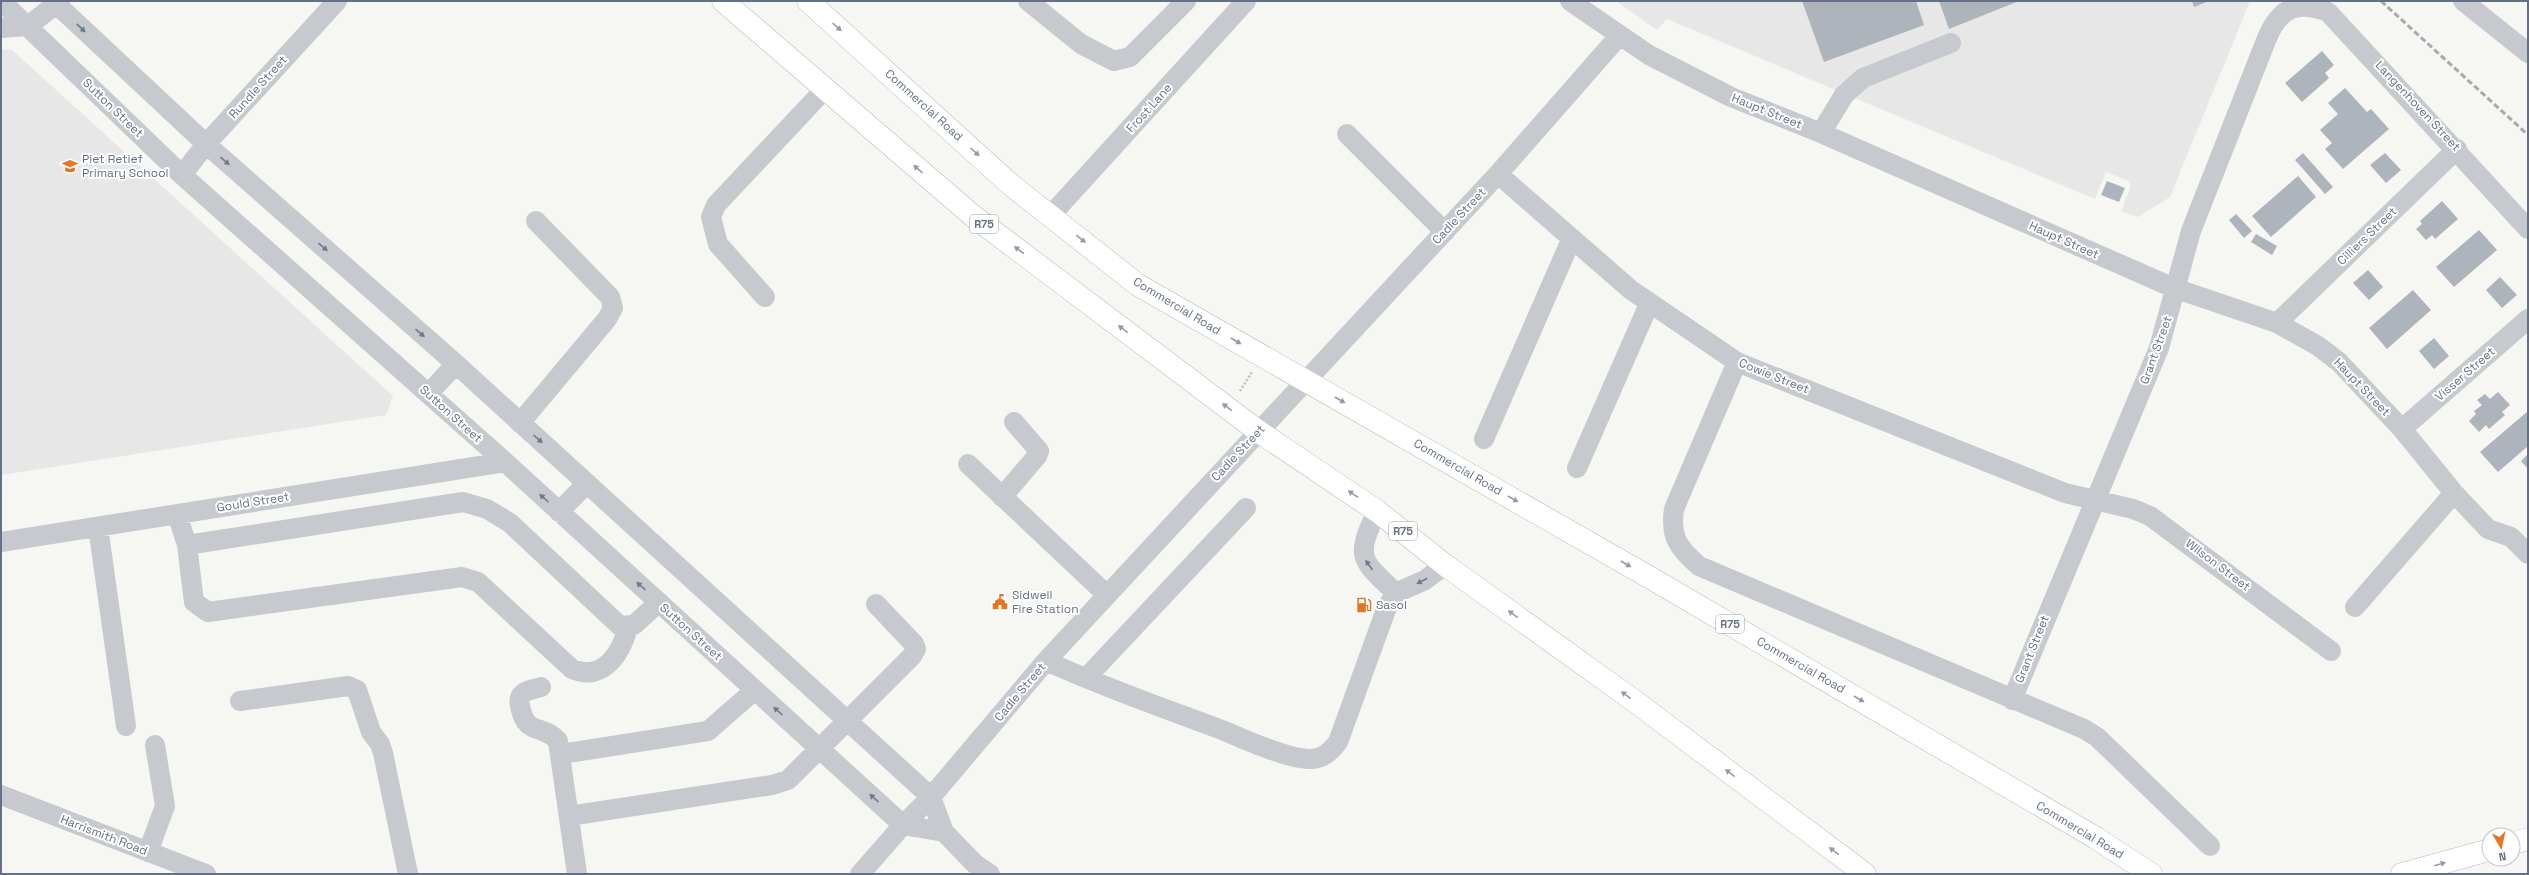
<svg xmlns="http://www.w3.org/2000/svg" width="2529" height="875" viewBox="0 0 2529 875" font-family="'Space Grotesk',sans-serif">
	<rect width="100%" height="100%" fill="#f6f6f3"/>
	<path fill="#e6e7e6" d="M1616,1h634l-80,196 -32,20 -17,-6 10,-24 -2,-6 -23,-9 -11,27 -428,-180 -10,11z
		M11,49l382,347 -7,19 -385,60v-425z"/>
	<path fill="#aeb4bb" d="M1802,1h114l8,24 -100,37z
		M1939,1h80l-70,28z
		M2192,1h17l-15,6z
		M2322,51l12,14 -9,8 4,5 -27,24 -17,-19z
		M2345,88l22,24 4,-3 18,20 -46,40 -18,-20 7,-6 -12,-13 18,-16 -10,-11z
		M2303,153l30,34 -8,7 -30,-34z
		M2385,153l16,17 -15,13 -16,-18z
		M2298,176l18,21 -45,40 -19,-21z
		M2107,181l18,7 -6,14 -18,-7z
		M2442,201l16,18 -23,20 -3,-4 -6,5 -10,-11 6,-5 -2,-3z
		M2236,214l16,17 -8,7 -15,-18z
		M2479,230l18,20 -43,37 -18,-20z
		M2256,234l21,12 -5,9 -21,-13z
		M2368,270l15,17 -14,13 -16,-17z
		M2500,277l17,18 -15,13 -16,-18z
		M2413,290l18,20 -44,39 -18,-21z
		M2434,338l15,18 -15,13 -15,-18z
		M2498,392l12,13 -8,7 3,3 -16,14 -3,-4 -7,7 -10,-11 7,-7 -2,-3 8,-6 -5,-5 8,-6 5,5z
		M2528,411v35l-30,26 -18,-20z
		M2528,454v15l-7,-8z"/>
	<g fill="none" stroke-linecap="round" stroke-linejoin="round">
		<defs>
			<path id="major" d="M723,1l250,215 285,215 119,80 68,54 188,135 232,174
				M808,1l203,184 127,100 511,292 447,261 55,36"/>
			<path id="highway" d="M2513,843l15,-4
				M2402,874l87,-24"/>
		</defs>
		<use href="#major" stroke="#b7babf" stroke-width="23"/>
		<use href="#highway" stroke="#b6b9bd" stroke-width="23"/>
		<path stroke="#bdbfc2" stroke-width="2.5" stroke-dasharray="2 2" stroke-linecap="butt" d="M1240,391l12,-19"/>
		<path stroke="#c6c9cd" stroke-width="20" d="M1,1l181,174 323,287 398,363
			M53,1l153,143 250,220 475,433 13,35 31,32 15,10
			M1028,1l53,43 33,17 16,-4 56,-56
			M1570,1l79,54 82,42 90,36 353,155 103,35 41,23 21,16 63,67 52,64 34,36 23,8
			M2463,1l65,52
			M1,28l27,-2 32,-25
			M1821,133l23,-38 19,-17 88,-35
			M1347,134l98,98
			M1498,174l133,116 106,72 328,131 68,16 17,7 181,135
			M182,175l24,-31 131,-143
			M1051,215l195,-214
			M765,297l-47,-53 -7,-27 5,-12 109,-116
			M2277,323l180,-174
			M1737,362l-63,147c-4,28 4,39 25,57l385,163 13,8 113,109
			M428,394l28,-30
			M520,423l87,-104 6,-11 -3,-11 -74,-76
			M2402,429l126,-110
			M1484,439l87,-199
			M968,464l139,131
			M1577,468l72,-164
			M1002,497l35,-41 2,-5 -25,-29
			M1377,511c-22,47 -17,48 19,82
			M559,512l28,-29
			M177,514l10,31 7,57 14,10 254,-35 16,5 94,87c31,13 49,-15 56,-42
			M98,527l28,199
			M2511,537l17,17
			M1,542l504,-80
			M187,545l276,-43 24,7 23,14 110,103 14,-1 25,-23
			M2355,607l99,-114
			M1046,661c57,26 117,47 176,69 22,9 63,28 86,29 14,1 22,-7 30,-17l49,-135 9,-14 29,-13 20,-15
			M1086,678l160,-170
			M541,687c-13,4 -24,4 -21,19 6,31 22,17 38,35l19,133
			M2012,700l147,-352 32,-117 76,-193c13,-30 29,-38 61,-26l200,217
			M240,701l108,-15 9,4 14,42 9,12 3,9 25,121
			M561,754l147,-23 47,-41
			M1,795l205,79
			M569,816l203,-31 16,-5 124,-124 4,-7 -2,-5 -38,-40
			M903,825l41,7
			M148,852l17,-46 -10,-61
			M860,874l43,-49 28,-28 115,-136 452,-487 122,-139"/>
		<use href="#major" stroke="#fff" stroke-width="22"/>
		<use href="#highway" stroke="#fff" stroke-width="22"/>
		<path stroke="#a6aab1" stroke-width="3" stroke-dasharray="6 3" stroke-linecap="butt" d="M2381,1l146,133"/>
	</g>
	<defs><path id="oneway-solid" d="M-6-.8H1V-3.2L6.5 0L1 3.2V.8H-6Z"/></defs>
	<g fill="#929baa">
		<use href="#oneway-solid" transform="translate(837 27) rotate(42)"/>
		<use href="#oneway-solid" transform="translate(975 152) rotate(42)"/>
		<use href="#oneway-solid" transform="translate(918 169) rotate(-139)"/>
		<use href="#oneway-solid" transform="translate(1081 239) rotate(39)"/>
		<use href="#oneway-solid" transform="translate(1019 250) rotate(-143)"/>
		<use href="#oneway-solid" transform="translate(1123 329) rotate(-143)"/>
		<use href="#oneway-solid" transform="translate(1236 341) rotate(30)"/>
		<use href="#oneway-solid" transform="translate(1340 400) rotate(30)"/>
		<use href="#oneway-solid" transform="translate(1227 407) rotate(-143)"/>
		<use href="#oneway-solid" transform="translate(1353 494) rotate(-146)"/>
		<use href="#oneway-solid" transform="translate(1513 499) rotate(30)"/>
		<use href="#oneway-solid" transform="translate(1626 564) rotate(30)"/>
		<use href="#oneway-solid" transform="translate(1513 614) rotate(-144)"/>
		<use href="#oneway-solid" transform="translate(1626 695) rotate(-144)"/>
		<use href="#oneway-solid" transform="translate(1859 699) rotate(30)"/>
		<use href="#oneway-solid" transform="translate(1730 773) rotate(-143)"/>
		<use href="#oneway-solid" transform="translate(1834 851) rotate(-143)"/>
		<use href="#oneway-solid" transform="translate(2440 864) rotate(-16)"/>
	</g>
	<g fill="#6e798c">
		<use href="#oneway-solid" transform="translate(81 28) rotate(43)"/>
		<use href="#oneway-solid" transform="translate(225 161) rotate(41)"/>
		<use href="#oneway-solid" transform="translate(323 247) rotate(41)"/>
		<use href="#oneway-solid" transform="translate(420 333) rotate(41)"/>
		<use href="#oneway-solid" transform="translate(538 439) rotate(42)"/>
		<use href="#oneway-solid" transform="translate(544 498) rotate(-138)"/>
		<use href="#oneway-solid" transform="translate(1369 565) rotate(-126)"/>
		<use href="#oneway-solid" transform="translate(1422 581) rotate(152)"/>
		<use href="#oneway-solid" transform="translate(641 586) rotate(-138)"/>
		<use href="#oneway-solid" transform="translate(778 711) rotate(-138)"/>
		<use href="#oneway-solid" transform="translate(874 798) rotate(-138)"/>
	</g>
	<defs>
		<symbol id="school-bare" viewBox="-9 -9 18 18"><path d="M0-5L7-2L0 1L-7-2ZM-4 1L0 2.5L4 1V4Q0 6-4 4Z" fill="#e77422" stroke="#fff" stroke-width="2.5" paint-order="stroke"/></symbol>
		<symbol id="civic-bare" viewBox="-9 -9 18 18"><path d="M-.6-6.5H3V-4.5H.6V-3L4-1V1h2V6H-6V1h2V-1L-.6-3ZM-1.2 2.5V6h2.4V2.5Z" fill="#e77422" stroke="#fff" stroke-width="2.5" paint-order="stroke"/></symbol>
		<symbol id="fuel-bare" viewBox="-9 -9 18 18"><path d="M-5.5-6h7V0h2V4h1.3V-2.5L3-4.5l.8-.8L6-3V5H2.5V1h-1V6h-7ZM-4.2-4.7v3.2H.2V-4.7Z" fill="#e77422" stroke="#fff" stroke-width="2.5" paint-order="stroke"/></symbol>
	</defs>
	<g fill-rule="evenodd">
		<use href="#school-bare" x="59" y="155" width="22" height="22"/>
		<use href="#civic-bare" x="989" y="591" width="22" height="22"/>
		<use href="#fuel-bare" x="1353" y="594" width="22" height="22"/>
	</g>
	<g text-anchor="middle" stroke-width="4" stroke-linejoin="round" paint-order="stroke">
		<g fill="#fff" stroke="#929baa" stroke-width="1">
			<rect x="970" y="215" width="28" height="18" rx="3"/>
			<rect x="1389" y="522" width="28" height="18" rx="3"/>
			<rect x="1716" y="615" width="28" height="18" rx="3"/>
		</g>
		<g font-size="11" font-weight="bold" fill="#647085">
			<text x="984" y="228">R75</text>
			<text x="1403" y="535">R75</text>
			<text x="1730" y="628">R75</text>
		</g>
		<g font-size="12" fill="#647085" stroke="#fff">
			<text transform="translate(258 87) rotate(-48)" y="4">Rundle Street</text>
			<text transform="translate(924 105) rotate(42)" y="4">Commercial Road</text>
			<text transform="translate(2418 106) rotate(47)" y="4">Langenhoven Street</text>
			<text transform="translate(113 108) rotate(44)" y="4">Sutton Street</text>
			<text transform="translate(1149 108) rotate(-48)" y="4">Frost Lane</text>
			<text transform="translate(1767 111) rotate(22)" y="4">Haupt Street</text>
			<text transform="translate(1459 216) rotate(-47)" y="4">Cadle Street</text>
			<text transform="translate(2367 236) rotate(-44)" y="4">Cilliers Street</text>
			<text transform="translate(2064 240) rotate(24)" y="4">Haupt Street</text>
			<text transform="translate(1177 306) rotate(31)" y="4">Commercial Road</text>
			<text transform="translate(2156 350) rotate(-70)" y="4">Grant Street</text>
			<text transform="translate(2465 374) rotate(-41)" y="4">Visser Street</text>
			<text transform="translate(1774 376) rotate(22)" y="4">Cowie Street</text>
			<text transform="translate(2362 387) rotate(46)" y="4">Haupt Street</text>
			<text transform="translate(451 414) rotate(42)" y="4">Sutton Street</text>
			<text transform="translate(1238 453) rotate(-47)" y="4">Cadle Street</text>
			<text transform="translate(1458 467) rotate(30)" y="4">Commercial Road</text>
			<text transform="translate(253 502) rotate(-9)" y="4">Gould Street</text>
			<text transform="translate(2218 565) rotate(37)" y="4">Wilson Street</text>
			<text transform="translate(691 632) rotate(42)" y="4">Sutton Street</text>
			<text transform="translate(2032 649) rotate(-68)" y="4">Grant Street</text>
			<text transform="translate(1801 665) rotate(30)" y="4">Commercial Road</text>
			<text transform="translate(1020 692) rotate(-50)" y="4">Cadle Street</text>
			<text transform="translate(2080 830) rotate(31)" y="4">Commercial Road</text>
			<text transform="translate(104 835) rotate(21)" y="4">Harrismith Road</text>
		</g>
		<g font-size="12" fill="#647085" stroke="#fff" text-anchor="start">
			<text x="82" y="163">Piet Retief<tspan x="82" dy="14">Primary School</tspan></text>
			<text x="1012" y="599">Sidwell<tspan x="1012" dy="14">Fire Station</tspan></text>
			<text x="1376" y="609">Sasol</text>
		</g>
	</g>
	<rect width="2529" height="875" fill="none" stroke="#647085" stroke-width="4"/>
	<g transform="translate(2501 847) rotate(171)"><circle r="19" fill="#ffffff" stroke="#c1c6ce"/>
	<path d="M0-3L7 15L0 10L-7 15Z" fill="#e77422"/>
	<text y="-6" font-size="11" font-weight="bold" text-anchor="middle" fill="#647085">N</text>
	</g>
</svg>
